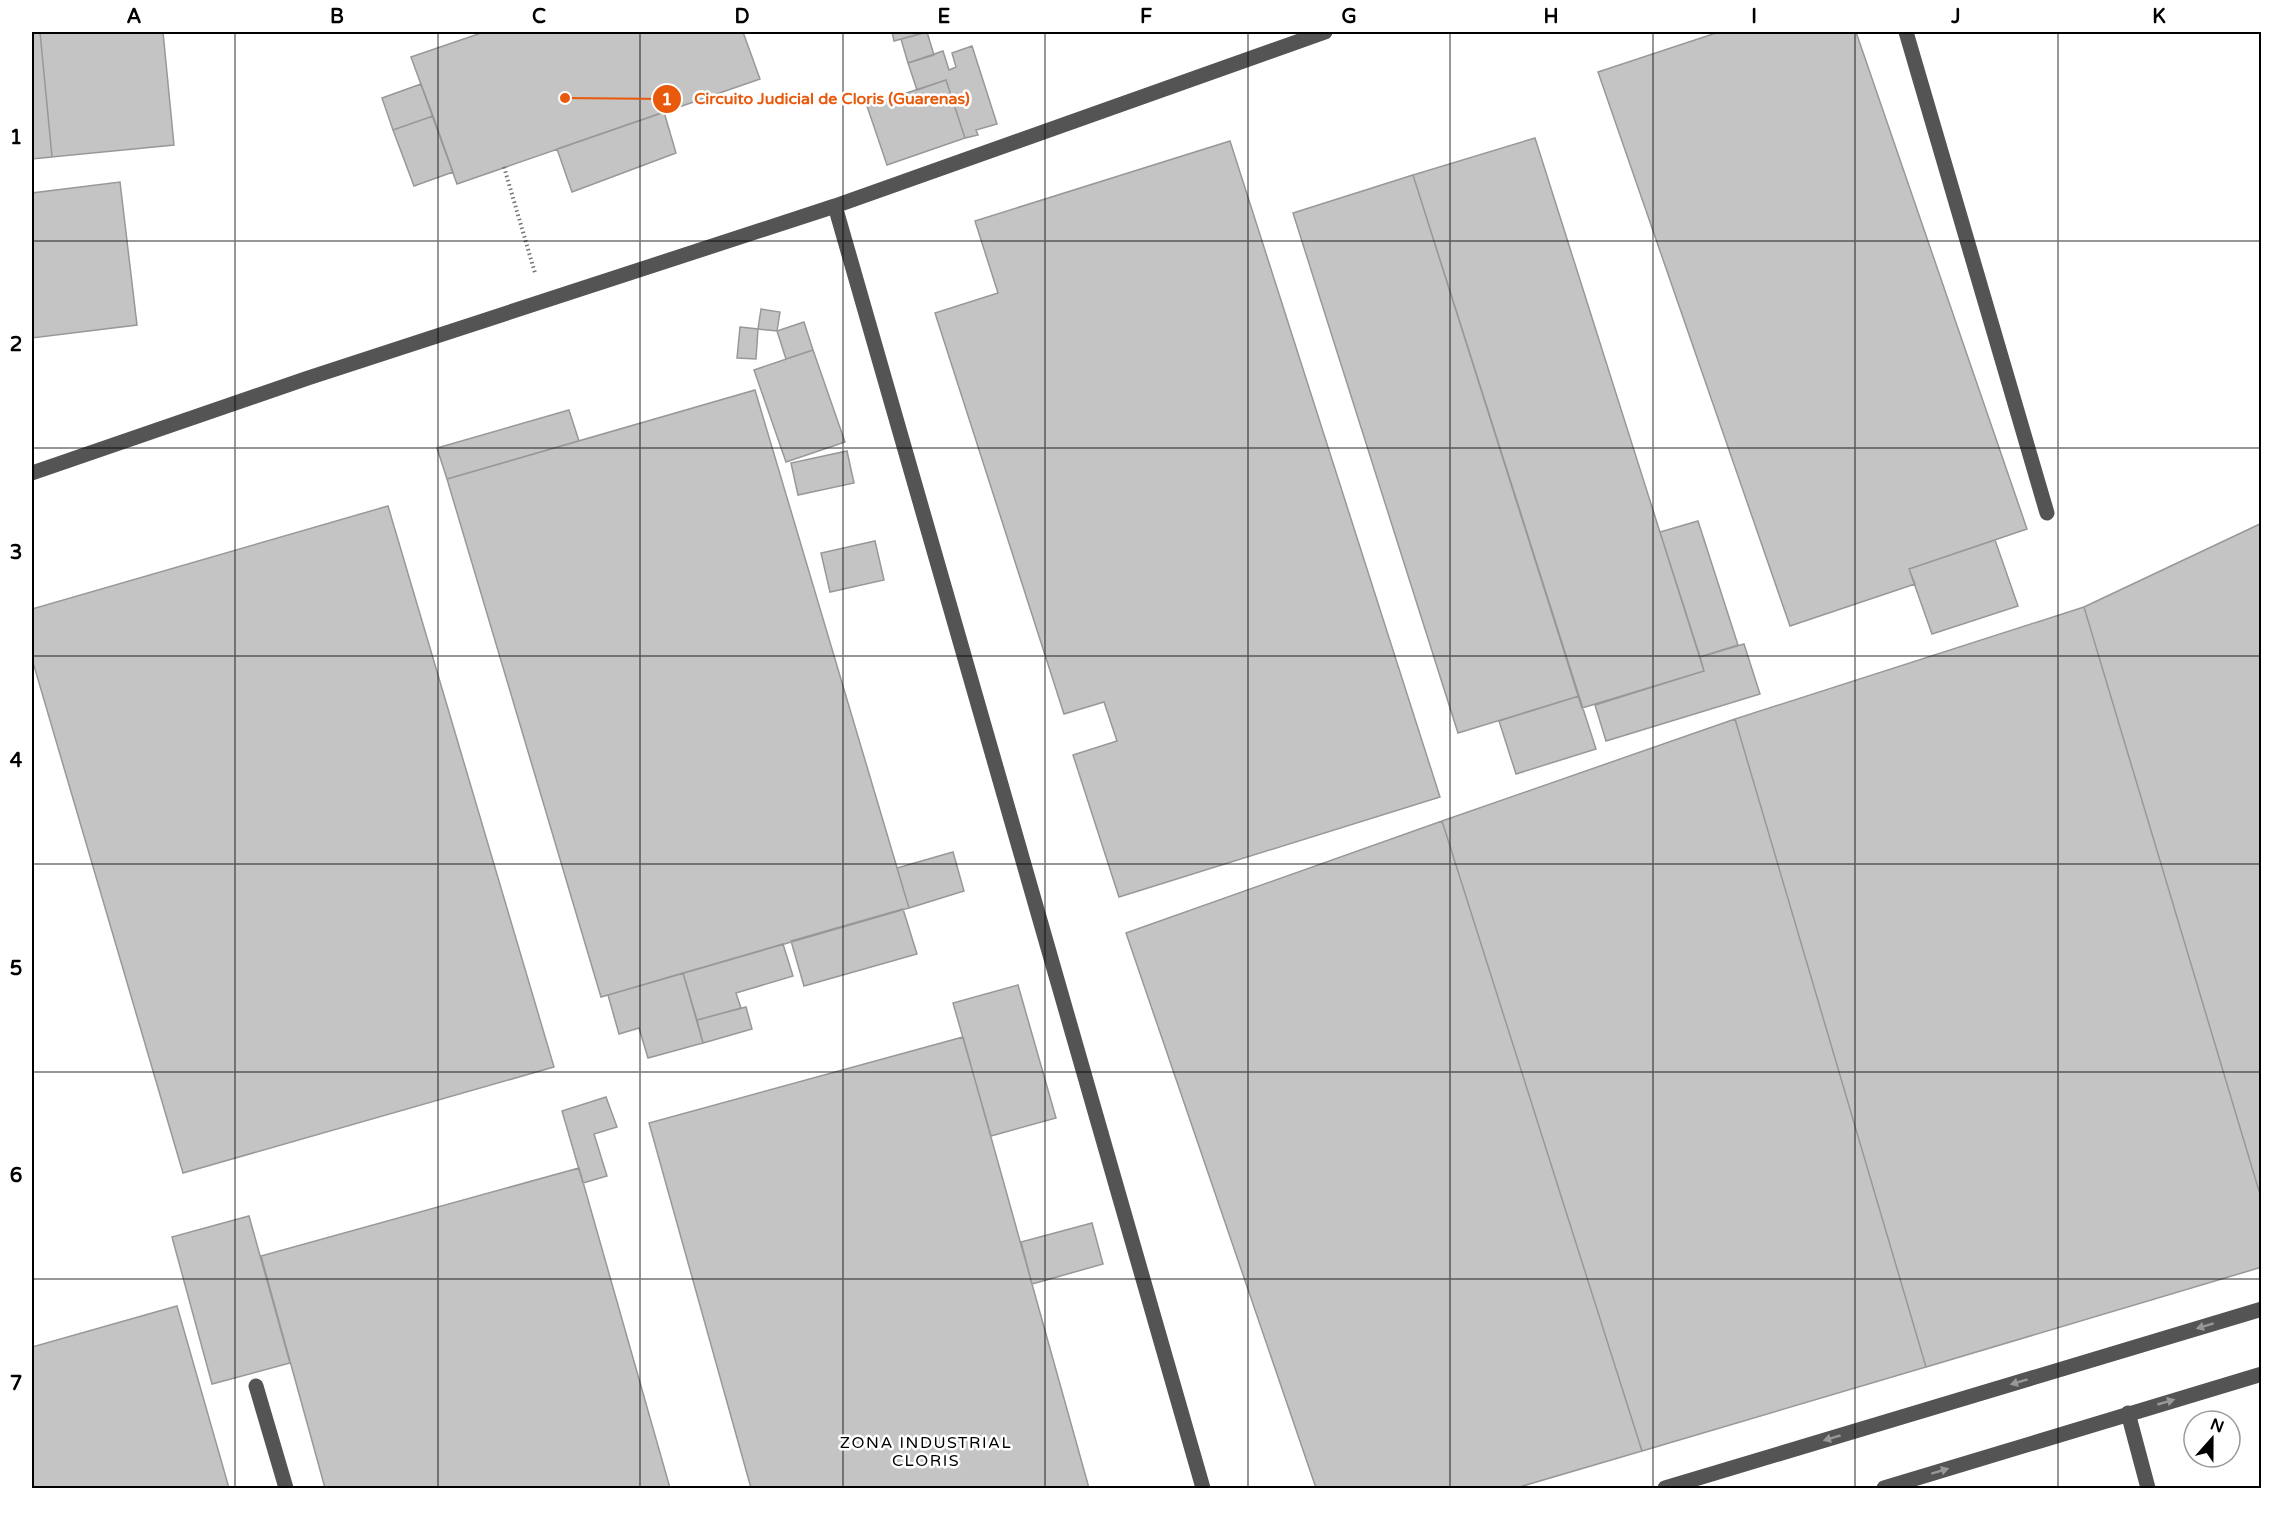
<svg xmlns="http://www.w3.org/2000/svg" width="2293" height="1520" viewBox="0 0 2293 1520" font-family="'Varela Round',sans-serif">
	<rect width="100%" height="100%" fill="#fff"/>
	<path fill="#c4c4c4" stroke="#989898" stroke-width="1.5" d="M32,32h8l12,125 -20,2z
		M40,32h123l11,113 -122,12z
		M484,32h259l17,47 -303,105 -46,-127z
		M892,32h35l-33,9z
		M927,32l7,23 -26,8 -7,-24z
		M1719,32h137l171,497 -118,40 6,15 -125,42 -192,-554z
		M972,46l25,78 -21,6 2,5 -13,3 -19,-58 -29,10 -9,-27 35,-12 6,19 7,-3 -4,-14z
		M946,80l19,58 -78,27 -20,-59z
		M421,84l12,32 -40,14 -11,-32z
		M664,112l12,41 -104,39 -15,-43z
		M433,116l20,56 -39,14 -21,-56z
		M1535,138l169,533 -122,37 -169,-533z
		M1230,141l210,656 -321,100 -46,-142 44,-14 -13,-39 -40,12 -129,-401 63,-20 -23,-72z
		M1413,175l166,521 -121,37 -165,-520z
		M120,182l17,143 -105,13v-145z
		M761,309l19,3 -3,19 -19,-2z
		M804,322l9,28 -27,9 -9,-28z
		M740,327l18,2 -2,30 -19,-1z
		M813,350l32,92 -59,20 -32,-92z
		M755,390l154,518 -308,89 -154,-518z
		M569,410l10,31 -132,38 -10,-31z
		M847,451l7,32 -56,12 -7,-32z
		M388,506l166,561 -371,106 -151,-514v-50z
		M1698,521l40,124 -38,12 -40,-125z
		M2262,523v678l-178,-594z
		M1995,540l23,66 -86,28 -23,-65z
		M875,541l9,39 -54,12 -9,-39z
		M2084,607l178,594v66l-336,100 -191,-648z
		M1744,644l16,50 -154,47 -11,-36 109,-34 -4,-14z
		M1579,696l17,53 -80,25 -17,-53z
		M1735,719l191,648 -284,84 -200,-630z
		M1442,821l200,630 -126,37h-200l-190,-555z
		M953,852l11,39 -55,17 -12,-40z
		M903,909l14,45 -113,32 -13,-45z
		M783,944l10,32 -57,17 5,15 -44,12 -14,-47z
		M683,973l20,70 -55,15 -9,-30 -20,6 -11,-39z
		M1018,985l38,133 -65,18 -38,-133z
		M746,1007l6,22 -49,14 -6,-23z
		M963,1037l126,451h-338l-102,-365z
		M606,1097l11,30 -23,7 13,42 -24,7 -21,-72z
		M579,1168l91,320h-345l-64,-232z
		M249,1216l41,147 -78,21 -40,-147z
		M1092,1223l11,41 -71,20 -11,-42z
		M177,1306l52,182h-197v-141z"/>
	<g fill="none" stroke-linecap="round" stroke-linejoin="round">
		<path stroke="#767676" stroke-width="4" stroke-dasharray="1.5 3" stroke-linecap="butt" d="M504,167l31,106"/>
		<path stroke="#545454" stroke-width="15" d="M1906,32l141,481
			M835,206l368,1282
			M32,473l276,-95 527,-172 490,-174
			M256,1386l30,102
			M2128,1413l20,75
			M1665,1488l597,-179
			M1884,1488l378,-114"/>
	</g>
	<defs><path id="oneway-solid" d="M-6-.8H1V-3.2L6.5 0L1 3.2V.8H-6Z" transform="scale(1.5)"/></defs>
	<g fill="#989898">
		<use href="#oneway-solid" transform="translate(2205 1326) rotate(163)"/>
		<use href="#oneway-solid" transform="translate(2019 1382) rotate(163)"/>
		<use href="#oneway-solid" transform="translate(2166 1402) rotate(-16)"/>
		<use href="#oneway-solid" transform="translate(1832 1438) rotate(163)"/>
		<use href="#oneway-solid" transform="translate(1940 1471) rotate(-17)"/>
	</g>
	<path fill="none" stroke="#000" stroke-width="1.5" stroke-opacity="0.55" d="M235,32v1456M438,32v1456M640,32v1456M843,32v1456M1045,32v1456M1248,32v1456M1450,32v1456M1653,32v1456M1855,32v1456M2058,32v1456M32,241h2230M32,448h2230M32,656h2230M32,864h2230M32,1072h2230M32,1279h2230"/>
	<g text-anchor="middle" stroke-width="5" stroke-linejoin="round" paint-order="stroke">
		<g font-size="16" letter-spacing="1.5" fill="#000" stroke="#fff">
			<text x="926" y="1448">ZONA INDUSTRIAL<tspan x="926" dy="18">CLORIS</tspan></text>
		</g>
	</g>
	<path fill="none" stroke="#e8590c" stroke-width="2" d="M565 98L667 99"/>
	<g fill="#e8590c" stroke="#fff" stroke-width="2">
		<circle cx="565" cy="98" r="6"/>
		<circle cx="667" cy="99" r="15"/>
	</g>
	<g font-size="18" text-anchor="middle" font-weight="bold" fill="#fff">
		<text x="667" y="105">1</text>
	</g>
	<g font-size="16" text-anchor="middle" font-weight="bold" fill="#e8590c" stroke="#fff" stroke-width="5" stroke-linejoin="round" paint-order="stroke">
		<text x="832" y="104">Circuito Judicial de Cloris (Guarenas)</text>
	</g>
	<rect width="2293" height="1520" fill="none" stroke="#ffffff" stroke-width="66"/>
	<g transform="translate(2212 1439) rotate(21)"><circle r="28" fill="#ffffff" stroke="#999999" stroke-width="1.5"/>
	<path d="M0-4.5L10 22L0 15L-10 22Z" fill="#000000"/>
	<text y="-9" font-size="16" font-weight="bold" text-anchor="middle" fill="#000000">N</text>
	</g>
	<rect x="33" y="33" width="2227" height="1454" fill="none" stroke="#000" stroke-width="2"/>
	<g font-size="20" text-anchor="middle" font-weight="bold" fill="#000">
		<text x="134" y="23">A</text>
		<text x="337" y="23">B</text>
		<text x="539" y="23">C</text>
		<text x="742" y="23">D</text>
		<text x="944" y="23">E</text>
		<text x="1146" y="23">F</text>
		<text x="1349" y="23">G</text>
		<text x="1551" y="23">H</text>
		<text x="1754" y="23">I</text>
		<text x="1956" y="23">J</text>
		<text x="2159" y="23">K</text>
		<text x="16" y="144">1</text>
		<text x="16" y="351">2</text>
		<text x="16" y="559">3</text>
		<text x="16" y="767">4</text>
		<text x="16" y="975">5</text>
		<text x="16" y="1182">6</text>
		<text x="16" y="1390">7</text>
	</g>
</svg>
